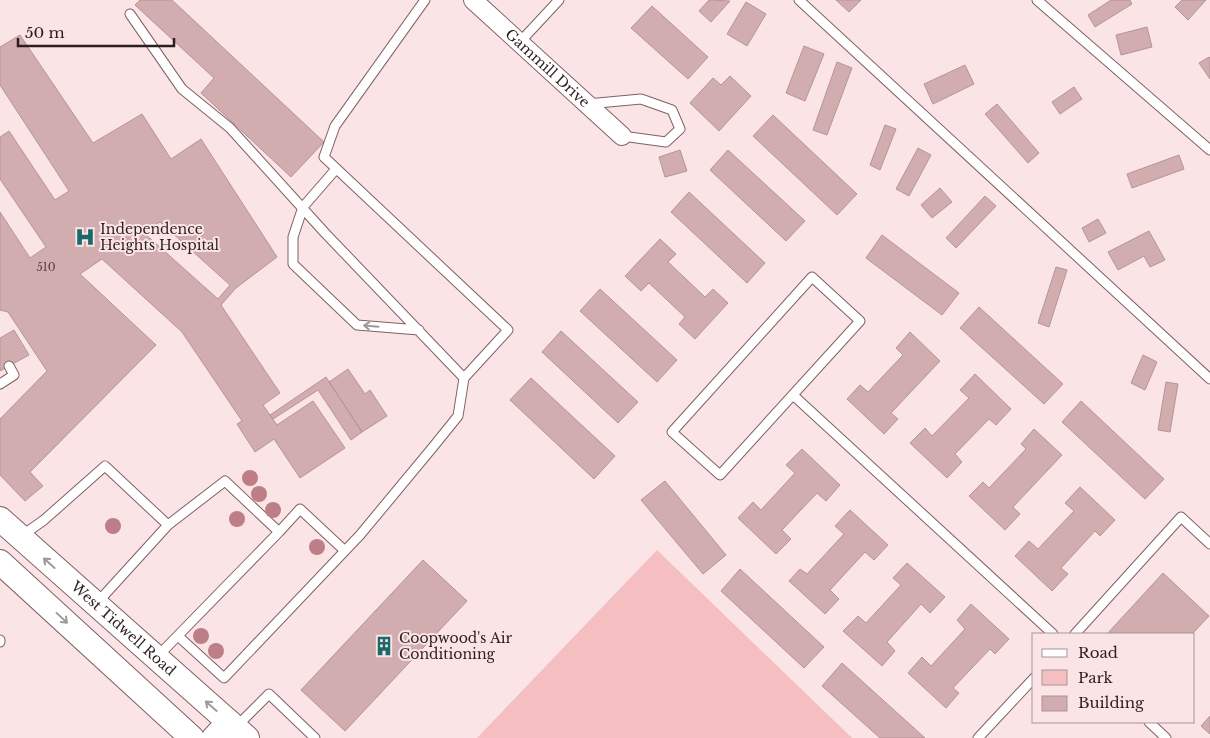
<svg xmlns="http://www.w3.org/2000/svg" width="1210" height="738" viewBox="0 0 1210 738" font-family="'Libre Baskerville',serif">
	<rect width="100%" height="100%" fill="#fae4e5"/>
	<path fill="#f5bec1" d="M657,550l195,188h-375z"/>
	<path fill="#d1adaf" stroke="#b79496" fill-rule="evenodd" d="M140,0h32l152,142 -33,35 -90,-84 13,-15 -79,-73z
		M709,0l21,1 -19,21 -12,-11z
		M836,0h25l-12,12z
		M1111,0h19l2,4 -37,23 -7,-12z
		M1182,0h24l-18,20 -13,-13z
		M746,2l20,12 -19,32 -20,-12z
		M652,6l56,51 -20,22 -57,-51z
		M1147,27l5,20 -31,8 -5,-20z
		M20,35l73,108 49,-29 29,45 30,-20 76,118 -41,31 -15,17 59,88 -17,12 14,20 36,-24 32,47 -45,30 -26,-39 -19,13 -18,-28 5,-3 -60,-89 -80,-73 -22,15 76,71 -126,127 13,14 -18,15 -25,-26v-56l47,-48 -39,-59 -8,-2v-98l30,46 16,-11 -46,-68v-42l9,-6 46,69 14,-9 -69,-106v-38zM160,222l70,63 -12,14 -74,-66z
		M804,46l20,8 -19,47 -19,-8z
		M1209,57l1,1v21l-11,-16z
		M837,62l15,6 -25,67 -14,-5z
		M965,65l9,19 -41,20 -9,-20z
		M730,76l21,20 -32,35 -29,-28 23,-25 8,7z
		M1074,87l8,12 -22,15 -8,-12z
		M997,104l42,49 -11,10 -43,-49z
		M773,115l84,79 -20,21 -84,-79z
		M885,125l11,4 -16,41 -10,-5z
		M918,148l13,7 -22,41 -13,-7z
		M680,150l7,21 -22,6 -6,-20z
		M728,150l77,71 -19,20 -76,-71z
		M1179,155l5,14 -52,19 -5,-14z
		M940,188l12,14 -20,16 -11,-13z
		M689,192l76,71 -18,20 -76,-71z
		M985,196l11,10 -40,42 -10,-10z
		M1098,219l8,14 -17,9 -7,-14z
		M1149,231l16,29 -15,7 -6,-11 -26,14 -10,-18z
		M882,235l77,58 -17,22 -76,-57z
		M660,239l16,15 -8,8 37,35 8,-8 15,14 -33,36 -16,-15 6,-7 -36,-34 -8,8 -16,-15z
		M1056,267l11,3 -18,57 -11,-4z
		M600,289l77,71 -20,22 -77,-71z
		M979,307l84,77 -19,20 -84,-76z
		M14,330l15,25 -29,16v-33z
		M561,331l77,71 -20,21 -76,-71z
		M910,332l30,29 -49,52 7,6 -14,15 -37,-35 13,-14 8,7 35,-37 -7,-7z
		M1143,355l14,7 -12,28 -14,-7z
		M348,369l17,25 5,-4 17,26 -25,16 -33,-50z
		M975,374l36,35 -15,16 -7,-6 -34,35 7,8 -15,16 -37,-35 15,-15 7,8 37,-38 -9,-8z
		M326,377l36,55 -11,8 -33,-50 -45,29 -3,-4z
		M531,378l84,78 -21,23 -84,-79z
		M1166,382l12,2 -8,48 -12,-2z
		M1081,401l83,78 -19,20 -83,-77z
		M1034,429l28,26 -49,52 7,7 -15,16 -36,-34 14,-14 6,6 37,-39 -5,-5z
		M802,449l38,36 -14,16 -9,-8 -35,37 9,9 -15,15 -38,-36 15,-16 8,8 34,-37 -9,-8z
		M665,481l61,74 -23,19 -62,-74z
		M1080,487l35,33 -15,16 -5,-5 -34,37 7,6 -16,17 -37,-35 14,-15 9,8 36,-38 -9,-8z
		M850,510l38,35 -14,15 -9,-8 -35,38 9,9 -14,15 -36,-33 11,-12 7,5 37,-40 -9,-8z
		M423,560l44,41 -122,130 -44,-41z
		M907,563l38,34 -15,16 -9,-9 -34,38 8,9 -13,15 -39,-35 15,-15 8,7 35,-38 -8,-7z
		M740,569l84,78 -20,21 -83,-77z
		M1163,573l46,43 -17,18h-85z
		M971,604l38,35 -14,15 -5,-5 -37,39 6,5 -13,15 -38,-35 14,-16 9,9 34,-37 -8,-9z
		M842,663l83,75h-45l-58,-52z
		M1210,716v18l-9,-8z"/>
	<g fill="none" stroke-linecap="round" stroke-linejoin="round">
		<defs>
			<path id="lane" d="M799,0l411,379
				M1037,0l173,150
				M130,14l52,75 48,39 95,105 139,145
				M520,42l39,-42
				M587,104l54,-5 31,11 8,19 -14,13 -44,-6
				M336,169l-33,38 -10,30v27l64,61 62,5
				M812,277l48,44 -140,154 -48,-43z
				M0,384l14,-9 -5,-9
				M793,395l260,239
				M279,532l21,-23 45,42
				M20,537l24,-17 61,-54 63,59 -71,78
				M1075,634l106,-117 29,27
				M178,636l46,42 136,-143 73,-88 25,-31 6,-38 44,-48 -184,-173 11,-31 90,-126
				M0,640v2
				M157,657l122,-125 -54,-51 -57,44
				M1149,722l17,16
				M236,727l33,-33 46,44
				M978,738l56,-60"/>
			<g id="street">
				<path id="s1" d="M473,0l149,136"/>
			</g>
			<g id="secondary">
				<path id="s2" d="M0,519l247,219"/>
				<path d="M0,562l192,176"/>
				<path d="M214,738l15,-16"/>
			</g>
		</defs>
		<use href="#lane" stroke="#816163" stroke-width="11"/>
		<use href="#street" stroke="#816163" stroke-width="20"/>
		<use href="#secondary" stroke="#816163" stroke-width="26"/>
		<use href="#lane" stroke="#fff" stroke-width="9"/>
		<use href="#street" stroke="#fff" stroke-width="18"/>
		<use href="#secondary" stroke="#fff" stroke-width="24"/>
	</g>
	<g fill="#bd7e88">
		<circle cx="250" cy="478" r="8"/>
		<circle cx="259" cy="494" r="8"/>
		<circle cx="273" cy="510" r="8"/>
		<circle cx="237" cy="519" r="8"/>
		<circle cx="113" cy="526" r="8"/>
		<circle cx="317" cy="547" r="8"/>
		<circle cx="201" cy="636" r="8"/>
		<circle cx="216" cy="651" r="8"/>
	</g>
	<defs><path id="oneway-shaft" d="M-6 0H5M1.5-3L5.5 0L1.5 3" fill="none" stroke-width="1.6" stroke-linecap="round" stroke-linejoin="round" transform="scale(1.25)"/></defs>
	<g stroke="#a09a9b">
		<use href="#oneway-shaft" transform="translate(371 326) rotate(-175)"/>
		<use href="#oneway-shaft" transform="translate(49 563) rotate(-138)"/>
		<use href="#oneway-shaft" transform="translate(62 618) rotate(43)"/>
		<use href="#oneway-shaft" transform="translate(211 706) rotate(-139)"/>
	</g>
	<defs>
		<symbol id="hospital-bare" viewBox="-9 -9 18 18"><path d="M-5-5h3v3.5h4V-5h3V5h-3V1.5h-4V5h-3Z" fill="#1c6969" stroke="#fae4e5" stroke-width="2.5" paint-order="stroke"/></symbol>
		<symbol id="building-bare" viewBox="-9 -9 18 18"><path d="M-4-6H4V6H1V3H-1V6H-4ZM-2.5-4.3h1.7v1.8h-1.7ZM.8-4.3h1.7v1.8H.8ZM-2.5-1h1.7V.8h-1.7ZM.8-1h1.7V.8H.8Z" fill="#1c6969" stroke="#fae4e5" stroke-width="2.5" paint-order="stroke"/></symbol>
	</defs>
	<g fill-rule="evenodd">
		<use href="#hospital-bare" x="71" y="223" width="28" height="28"/>
		<use href="#building-bare" x="370" y="632" width="28" height="28"/>
	</g>
	<g text-anchor="middle" stroke-width="4" stroke-linejoin="round" paint-order="stroke">
		<g font-size="11" fill="#564244">
			<text x="46" y="271">510</text>
		</g>
		<g font-size="14" fill="#2d1f20" stroke="#fae4e5">
			<text dy="5" stroke="none"><textPath href="#s1" startOffset="101">Gammill Drive</textPath></text>
			<text dy="5" stroke="none"><textPath href="#s2" startOffset="165">West Tidwell Road</textPath></text>
		</g>
		<g font-size="14" fill="#2d1f20" stroke="#fae4e5" text-anchor="start">
			<text x="100" y="234">Independence<tspan x="100" dy="16">Heights Hospital</tspan></text>
			<text x="399" y="643">Coopwood's Air<tspan x="399" dy="16">Conditioning</tspan></text>
		</g>
	</g>
	<rect x="1032" y="633" width="162" height="90" fill="#fae4e5" stroke="#a89596"/>
	<rect x="1042" y="649" width="25" height="8" fill="#ffffff" stroke="#a89596"/>
	<text x="1078" y="658" font-size="15" fill="#2d1f20">Road</text>
	<rect x="1042" y="670" width="25" height="15" fill="#f5bec1" stroke="#a89596"/>
	<text x="1078" y="683" font-size="15" fill="#2d1f20">Park</text>
	<rect x="1042" y="696" width="25" height="15" fill="#d1adaf" stroke="#a89596"/>
	<text x="1078" y="708" font-size="15" fill="#2d1f20">Building</text>
	<path d="M18 38v8h156v-8" fill="none" stroke="#2d1f20" stroke-width="2.5"/>
	<text x="25" y="38" font-size="15" fill="#2d1f20" stroke="#fae4e5" stroke-width="4" paint-order="stroke">50 m</text>
</svg>
